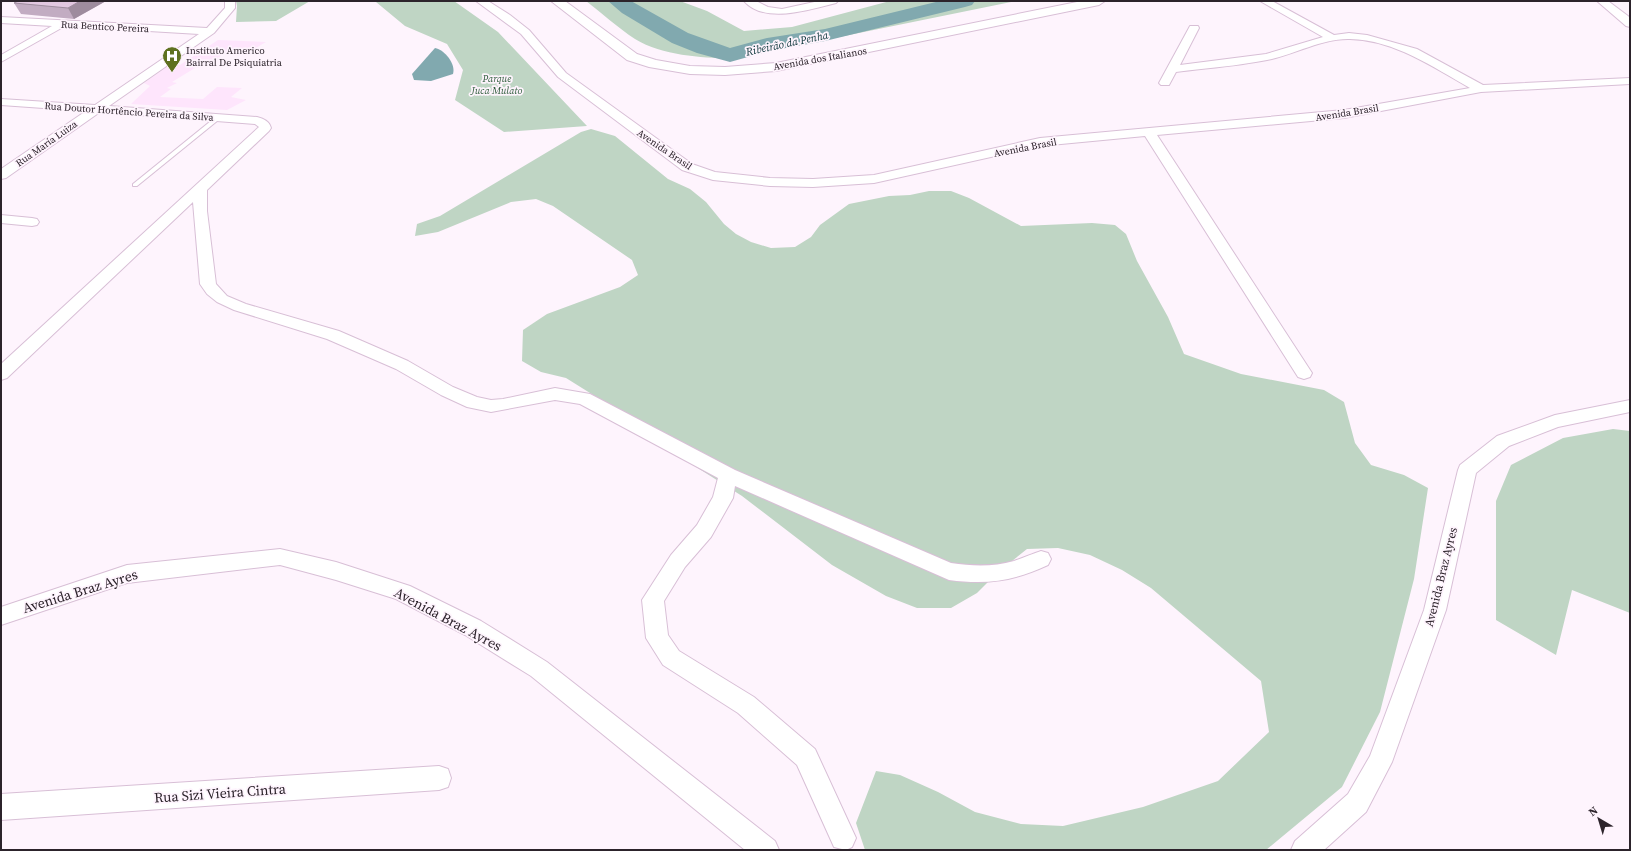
<svg xmlns="http://www.w3.org/2000/svg" width="1631" height="851" viewBox="0 0 1631 851" font-family="'Source Serif 4',serif">
	<rect width="100%" height="100%" fill="#fef4fd"/>
	<path fill="#fee5fc" d="M218,40l48,2 -12,7 -21,-1 -31,20h-7l-23,14 5,1 -10,5 4,1 -11,8 43,2 14,-12 25,1 -11,9 15,3 -19,10 -96,-6 19,-18 -6,-3 27,-19 9,1z"/>
	<path fill="#bfd5c4" d="M236,1h74l-34,20 -40,1 1,-16z
		M368,1h86l44,31 89,94 -83,6 -49,-32 8,-30 -16,-26 -42,-18 -29,-24z
		M586,1h94l27,10 37,20 48,-4 98,-26h126l-285,58c-31,-2 -68,-3 -96,-20 -17,-11 -33,-26 -49,-38z
		M591,129l24,7 53,43 22,10 16,13 18,22 12,10 15,8 20,6 24,-1 16,-10 9,-12 29,-21 40,-8 21,-1 19,-4h22l18,7 52,28 71,-3 23,2 11,9 11,27 31,56 16,37 57,20 83,16 20,12 11,41 16,22 33,10 24,13 -14,91 -34,133 -38,75 -76,63h-401l-9,-27 20,-52 24,4 38,17 37,20 46,12 42,2 80,-19 75,-26 51,-49 -8,-51 -110,-93 -29,-18 -32,-15 -32,-7 -31,1 -30,24 -20,20 -26,15h-34l-31,-12 -54,-31 -90,-69 -101,-64 -35,-29 -40,-25 -25,-6 -19,-11 1,-31 24,-16 73,-27 18,-12 -6,-15 -79,-54 -17,-7 -25,3 -73,30 -23,4 2,-12 23,-8 141,-84z
		M1613,429l17,2v182l-58,-23 -16,65 -60,-35v-119l15,-36 52,-27z"/>
	<path fill="#81a9af" d="M435,48c10,2 21,16 18,26l-22,7 -17,-1 -2,-6z"/>
	<g fill="none" stroke-linecap="round" stroke-linejoin="round">
		<path fill="#81a9af" fill-rule="evenodd" d="M608,1h23l57,32 42,15 37,-10 58,-9 115,-28h35l-3,4 -7,2 -140,34 -56,10 -39,11 -33,-9 -25,-10 -50,-30z"/>
		<defs>
			<path id="lane" d="M217,116l5,1 -85,69h-4v-2z"/>
			<path id="street" d="M225,1h10v7l-21,25 -105,73 148,11c7,2 12,4 14,11l-2,3 -62,59v21l9,73 11,12 19,8 93,27 69,30 45,26 24,10 14,3 12,-1 52,-11 35,6 145,76 216,93c21,3 42,4 63,-2 9,-3 18,-7 27,-10l7,2 3,6 -3,6c-35,16 -60,20 -99,15l-214,-94 -2,12 -22,39 -26,30 -21,34 4,34 11,16 75,46 61,52 41,89 -4,9 -6,3 -12,-3 -37,-82 -59,-52 -75,-48 -17,-27 -4,-38 29,-45 26,-30 16,-28 5,-19 -138,-74 -25,-4 -64,12 -24,-5 -26,-12 -45,-26 -69,-30 -93,-29 -17,-8 -10,-8 -7,-10 -7,-82 -186,176 -6,2v-16l258,-237 -4,-3 -155,-12 -94,66 -5,1v-10l85,-58 -85,-6v-6l94,6 104,-71 -134,-8 -64,36v-7l51,-29 -51,-3v-6l206,11 18,-20z
				M476,1h12l22,14 19,15 37,43 126,91 23,8 55,6 43,1 61,-4 166,-37 304,-28 126,-22c-37,-21 -76,-48 -120,-49 -28,-1 -56,16 -83,21 -30,6 -60,8 -91,12l-7,13h-8l-2,-2 31,-57h8l1,2 -19,37 86,-11 57,-17 -63,-36h12l62,34 15,-2 18,2 50,14 66,36 147,-7v6l-149,8 -137,26 -187,17 155,238 -2,4 -6,2 -6,-2 -153,-241 -105,10 -166,37 -61,4 -43,-1 -57,-6 -31,-10 -124,-93 -37,-43z
				M744,1h12l12,6 14,2 37,-8h19l-2,2c-25,6 -71,22 -92,-2z
				M1597,1h11l20,15 2,2v9l-4,-1z
				M1,215l31,3 5,1 2,3 -2,3 -5,1 -31,-3z
				M1630,400v12l-72,15 -49,19 -33,27 -30,137 -54,152 -26,50 -42,38h-33l4,-9 53,-47 22,-38 54,-146 34,-140 2,-5 37,-29 58,-21z
				M280,549l56,13 74,24 71,35 66,41 228,179 4,9h-34l-214,-174 -66,-41 -69,-36 -60,-19 -56,-15 -153,18 -126,42v-18l126,-42z
				M439,766l9,3 3,9 -3,9 -9,3 -438,30v-26z"/>
			<path id="secondary" d="M551,1h14l72,53 19,6 34,6 35,1 51,-4 306,-62h23l-6,4 -323,66 -51,4 -35,-1 -41,-7 -22,-7z"/>
		</defs>
		<use href="#lane" stroke="#d8bfd6" stroke-width="2"/>
		<use href="#street" stroke="#d8bfd6" stroke-width="2"/>
		<use href="#secondary" stroke="#d8bfd6" stroke-width="2"/>
		<use href="#lane" fill="#fff" fill-rule="evenodd"/>
		<use href="#street" fill="#fff" fill-rule="evenodd"/>
		<use href="#secondary" fill="#fff" fill-rule="evenodd"/>
	</g>
	<path fill="#c2acc2" d="M106,1l-32,18 -53,-5 -7,-11z"/>
	<path fill="#9e8c9e" d="M80,1h26l-32,18 -6,-11z"/>
	<path fill="#e2c8e1" stroke="#9e8c9e" d="M18,1h62l-12,7 -54,-5z"/>
	<defs>
		<symbol id="hospital-pin" viewBox="-11 -11 22 30"><path d="M0 17L-7.5 6A9.5 9.5 0 1 1 7.5 6Z" fill="#5e711f" stroke="#fef4fd"/><path d="M-5-5h3v3.5h4V-5h3V5h-3V1.5h-4V5h-3Z" fill="#fff"/></symbol>
	</defs>
	<g fill-rule="evenodd">
		<use href="#hospital-pin" x="161" y="45" width="22" height="30"/>
	</g>
	<g text-anchor="middle" stroke-width="3.5" stroke-linejoin="round" paint-order="stroke">
		<g font-size="10" fill="#2c232b" stroke="#fef4fd">
			<text transform="translate(105 26) rotate(3)" y="4">Rua Bentico Pereira</text>
			<text transform="translate(820 58) rotate(-10)" y="4">Avenida dos Italianos</text>
			<text transform="translate(129 111) rotate(4)" y="4">Rua Doutor Hortêncio Pereira da Silva</text>
			<text transform="translate(1347 112) rotate(-9)" y="4">Avenida Brasil</text>
			<text transform="translate(46 143) rotate(-35)" y="4">Rua María Luiza</text>
			<text transform="translate(1025 147) rotate(-11)" y="4">Avenida Brasil</text>
			<text transform="translate(665 149) rotate(34)" y="4">Avenida Brasil</text>
		</g>
		<g font-size="10" fill="#2c232b" stroke="#fef4fd" text-anchor="start">
			<text x="186" y="54">Instituto Americo<tspan x="186" dy="12">Bairral De Psiquiatria</tspan></text>
		</g>
		<g font-size="10" font-style="italic" fill="#2f5d3c" stroke="#fef4fd">
			<text x="497" y="82">Parque<tspan x="497" dy="12">Juca Mulato</tspan></text>
		</g>
		<g font-size="11" font-style="italic" fill="#073136" stroke="#fef4fd">
			<text transform="translate(787 43) rotate(-12)" y="4">Ribeirão da Penha</text>
		</g>
		<g font-size="12" fill="#2c232b" stroke="#fef4fd">
			<text transform="translate(1441 577) rotate(-76)" y="4">Avenida Braz Ayres</text>
		</g>
		<g font-size="14" fill="#2c232b" stroke="#fef4fd">
			<text transform="translate(80 591) rotate(-17)" y="5">Avenida Braz Ayres</text>
			<text transform="translate(448 619) rotate(28)" y="5">Avenida Braz Ayres</text>
			<text transform="translate(220 793) rotate(-4)" y="5">Rua Sizi Vieira Cintra</text>
		</g>
	</g>
	<rect width="1631" height="851" fill="none" stroke="#2c232b" stroke-width="4"/>
	<g transform="translate(1599 819) rotate(322)" stroke="#fef4fd" stroke-width="3" paint-order="stroke">
	<path d="M0-3L7 15L0 10L-7 15Z" fill="#2c232b"/>
	<text y="-6" font-size="11" font-weight="bold" text-anchor="middle" fill="#2c232b">N</text>
	</g>
</svg>
